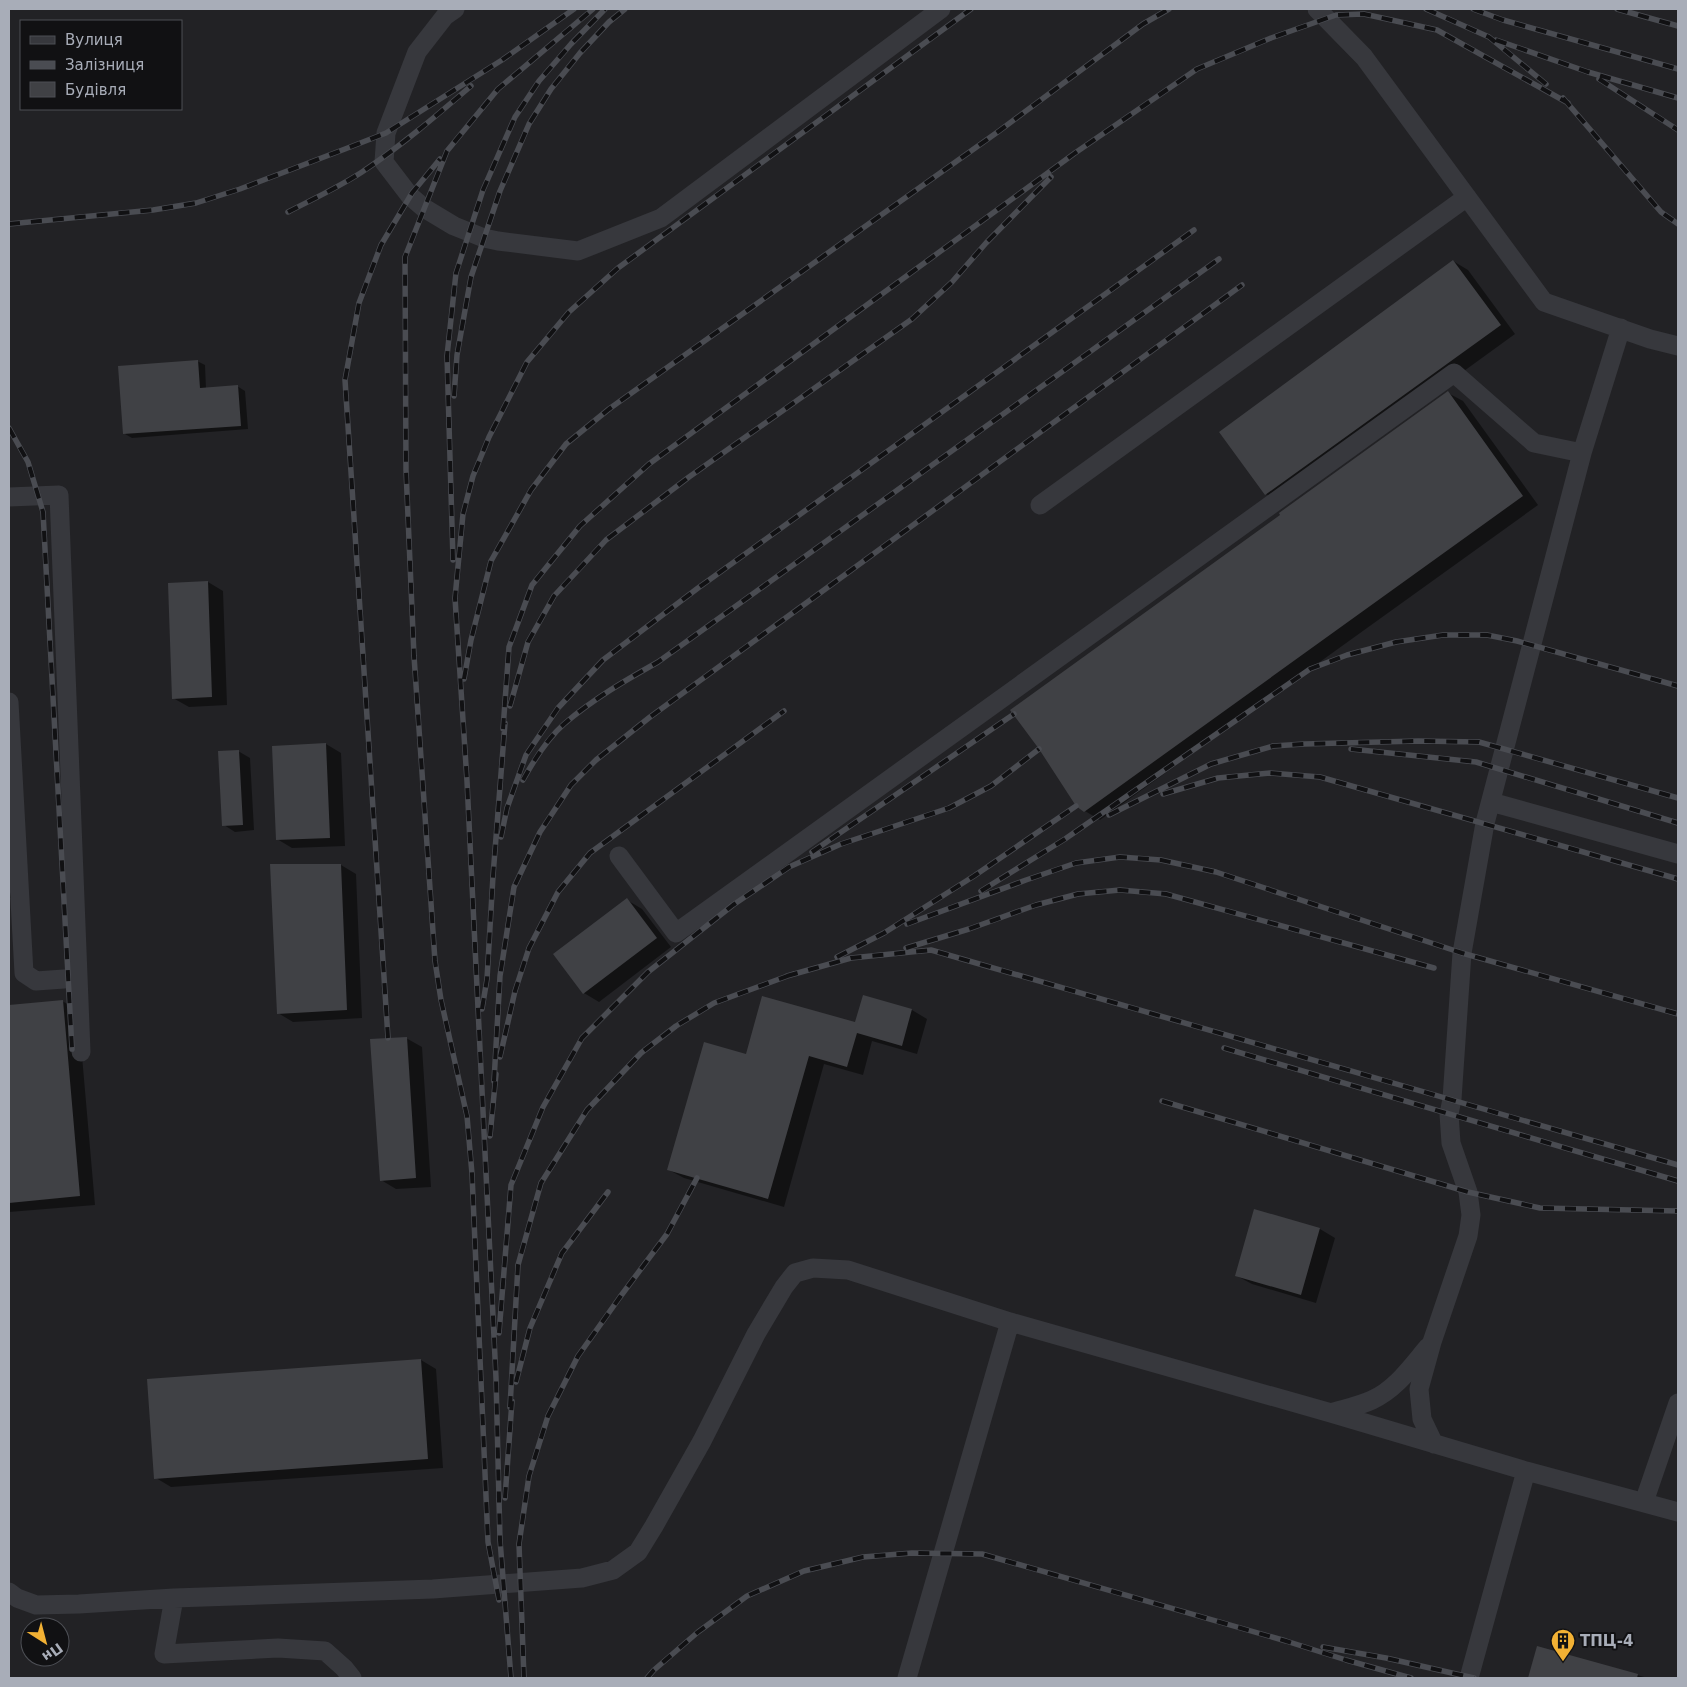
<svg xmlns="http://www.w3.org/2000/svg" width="1687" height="1687" viewBox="0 0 1687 1687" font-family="'DejaVu Sans',sans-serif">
	<rect width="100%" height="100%" fill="#161618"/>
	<path fill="#222225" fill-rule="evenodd" d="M9,9h1669v1669h-1669zM21,21h160v88h-160zM30,1627h30v30h-30z"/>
	<path fill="#0007" d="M1453,261l15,9 47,64 -233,169 -16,-9z
		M197,361l8,4 1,24 31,-3 8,5 3,38 -116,9 -7,-4z
		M1448,393l15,8 75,104 -438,315 -15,-9 197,-296z
		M208,582l15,9 4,114 -38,2 -16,-9z
		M326,744l15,9 4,93 -53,2 -15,-9 -4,-92z
		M238,751l12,7 4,72 -19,2 -11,-7z
		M341,865l15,9 6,144 -69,4 -15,-9z
		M9,870l4,2 2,26h-6z
		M627,900l15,9 29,38 -72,55 -15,-9z
		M864,997l48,13 15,9 -10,35 -45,-13 -9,34 -39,-11 -40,143 -100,-29 -15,-8 78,-114 109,-32z
		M62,1001l16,9 17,195 -86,7v-206z
		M406,1038l16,9 9,140 -35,2 -15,-9z
		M1255,1211l65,18 15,9 -19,65 -64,-19 -15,-8z
		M421,1360l15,9 7,99 -272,19 -15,-9z
		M1537,1648l111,30h-119z"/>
	<path fill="#404145" d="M1453,260l48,65 -236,170 -46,-63z
		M198,360l2,28 38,-3 3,41 -118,8 -5,-68z
		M1448,391l75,105 -439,316 -8,-6 -37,-57 -29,-39 270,-195 -1,-2z
		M208,581l4,116 -40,2 -4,-116z
		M326,743l4,95 -54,2 -4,-94z
		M239,750l4,75 -21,1 -4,-75z
		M270,864h71l6,146 -70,4z
		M627,898l30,40 -74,56 -30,-40z
		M863,995l49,14 -10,37 -45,-13 -10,34 -38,-11 -41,143 -101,-29 37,-128 42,12 16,-58 93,26z
		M63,1000l17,196 -71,7v-198z
		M407,1037l9,141 -36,3 -10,-142z
		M1254,1209l66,19 -19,67 -66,-19z
		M421,1359l7,100 -274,20 -7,-100z
		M1537,1646l101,28 -1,4h-109z"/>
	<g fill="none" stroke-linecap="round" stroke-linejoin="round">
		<path stroke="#37383d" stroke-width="19" d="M455,9l-10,7 -28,36 -31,81 -2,29 26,34 14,12 30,18 30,12 14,3 80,10 83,-33 280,-209
			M1317,9l47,48 180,245 106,37 28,7
			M9,497l50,-2 22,557
			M1040,505l427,-308
			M9,702l15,271 12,8 42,-3
			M1491,802l187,52
			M619,856l57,77 778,-560 80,70 48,10
			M1331,1413c13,-4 28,-7 41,-13 24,-11 39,-33 56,-53
			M1434,1444l-12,-25 -3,-30 13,-47 36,-106 3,-21 -3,-23 -17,-49 -2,-29 3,-15 10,-146 23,-130 97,-370 39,-125
			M1644,1502l34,-99
			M9,1592l8,6 19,7 43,-1 95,-6 259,-9 149,-11 31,-8 25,-18 16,-26 48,-85 54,-107 28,-47 11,-14 18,-5 35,2 162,52 321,91 195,58 152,41
			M174,1598l-10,56 114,-6 47,3 19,17 8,10
			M907,1678l103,-356
			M1469,1678l57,-207"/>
		<defs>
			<path id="rail" d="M1426,9l63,28 57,47
				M1473,9l30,11 175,49
				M1617,9l61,17
				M1496,40l92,32 90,26
				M1599,79l79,51
				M1563,98l98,114 17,12
				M288,212c25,-13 51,-25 74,-40 39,-26 74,-56 109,-86
				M9,224l144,-14 43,-7 44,-14 105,-40 41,-16 116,-73 72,-51
				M454,396l3,-41 14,-78 29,-86 29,-67 22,-35 29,-36 29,-31 16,-13
				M9,428l19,34 15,50 29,537
				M453,560l-6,-204 9,-83 27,-83 32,-73 24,-36 32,-37 34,-35
				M464,679l7,-39 20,-79 40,-71 35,-46 43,-35 390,-278 144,-107 26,-15
				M510,706l18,-64 26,-46 52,-56 83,-63 223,-158 40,-37 34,-39 65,-66
				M503,729l6,-82 23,-62 48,-59 69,-62 426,-311 122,-84 74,-31 65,-23 28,-1 73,16 131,73
				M1351,749l125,13 202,61
				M523,780c11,-20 24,-41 41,-56 29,-25 62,-44 94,-62l561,-403
				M1163,794l55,-16 52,-5 50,4 358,102
				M1109,815l102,-51 62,-18 31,-2 114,-3 61,1 199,56
				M501,837l6,-29 19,-53 32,-47 45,-48 95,-72 496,-358
				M812,852l202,-138
				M981,891l84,-52 245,-170 37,-14 49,-13 47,-7h44l30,6 161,45
				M907,924l119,-44 50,-17 44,-6 41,3 55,12 246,81 216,61
				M906,948l63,-19 67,-24 42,-11 42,-4 46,4 268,74
				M837,957l47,-24 90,-57 102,-70
				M787,976l64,-18 80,-8 747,215
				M482,1009l5,-30 6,-103 12,-153
				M388,1038l-43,-658 14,-77 22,-58 31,-52 28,-34
				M1224,1048l454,133
				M500,1057l15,-66 14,-43 29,-56 32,-39 194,-142
				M494,1081l6,-105 14,-89 26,-55 31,-47 25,-25 54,-43 592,-432
				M1162,1101l306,91 72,16 138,3
				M490,1136l6,-62
				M499,1333l12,-148 32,-78 39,-69 66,-66 85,-67 56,-38 52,-23 108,-36 42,-22 48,-37
				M516,1382l14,-54 32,-75 46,-61
				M510,1407l8,-142 23,-82 46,-73 54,-57 35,-27 38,-23 79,-29
				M505,1498l7,-97
				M499,1600l-11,-58 -16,-368 -5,-58 -26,-116 -6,-39 -21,-305 -8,-186 -1,-213 42,-106 51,-62 95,-80
				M1323,1647l63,11 88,20
				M511,1678l-11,-138 -4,-162 -10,-205 -19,-392 -12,-183 8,-84 10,-38 16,-39 38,-75 42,-50 49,-44 353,-259
				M524,1678l-5,-134 10,-68 19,-60 30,-60 42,-59 47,-63 30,-56
				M647,1678l7,-8 44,-38 49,-36 57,-25 59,-14 49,-4 70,1 304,87 60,19 65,18"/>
		</defs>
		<use href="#rail" stroke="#4a4c52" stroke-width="5.5"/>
		<use href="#rail" stroke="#111113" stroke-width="4" stroke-dasharray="11" stroke-linecap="butt"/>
	</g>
	<defs>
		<symbol id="building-pin" viewBox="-11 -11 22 30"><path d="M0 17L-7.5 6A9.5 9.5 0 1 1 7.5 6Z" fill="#f2b134" stroke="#111113"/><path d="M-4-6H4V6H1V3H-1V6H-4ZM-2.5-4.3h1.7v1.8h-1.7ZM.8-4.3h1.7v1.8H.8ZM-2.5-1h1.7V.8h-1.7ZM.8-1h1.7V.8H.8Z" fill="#111"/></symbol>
	</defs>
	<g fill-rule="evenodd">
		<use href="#building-pin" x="1549" y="1627" width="28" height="38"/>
	</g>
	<g text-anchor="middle" stroke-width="4" stroke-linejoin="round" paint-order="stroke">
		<g font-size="15" font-weight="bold" fill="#a8adb8" stroke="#111113" text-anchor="start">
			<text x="1580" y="1646">ТПЦ-4</text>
		</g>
	</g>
	<rect width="1687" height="1687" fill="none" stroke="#a8adb8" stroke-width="20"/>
	<rect x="20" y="20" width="162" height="90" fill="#111113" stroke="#4d4f55"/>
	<rect x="30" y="36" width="25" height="8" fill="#37383d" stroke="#4d4f55"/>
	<text x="65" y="45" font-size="15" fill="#a8adb8">Вулиця</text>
	<rect x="30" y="61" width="25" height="8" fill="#4a4c52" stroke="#4d4f55"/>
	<text x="65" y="70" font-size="15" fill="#a8adb8">Залізниця</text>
	<rect x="30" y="82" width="25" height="15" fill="#404145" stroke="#4d4f55"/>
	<text x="65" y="95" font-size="15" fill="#a8adb8">Будівля</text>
	<g transform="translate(45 1642) rotate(144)"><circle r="24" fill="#111113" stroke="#4d4f55"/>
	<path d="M0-4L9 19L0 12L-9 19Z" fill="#f2b134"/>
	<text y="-8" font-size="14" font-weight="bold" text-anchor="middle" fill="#a8adb8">Пн</text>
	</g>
</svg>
